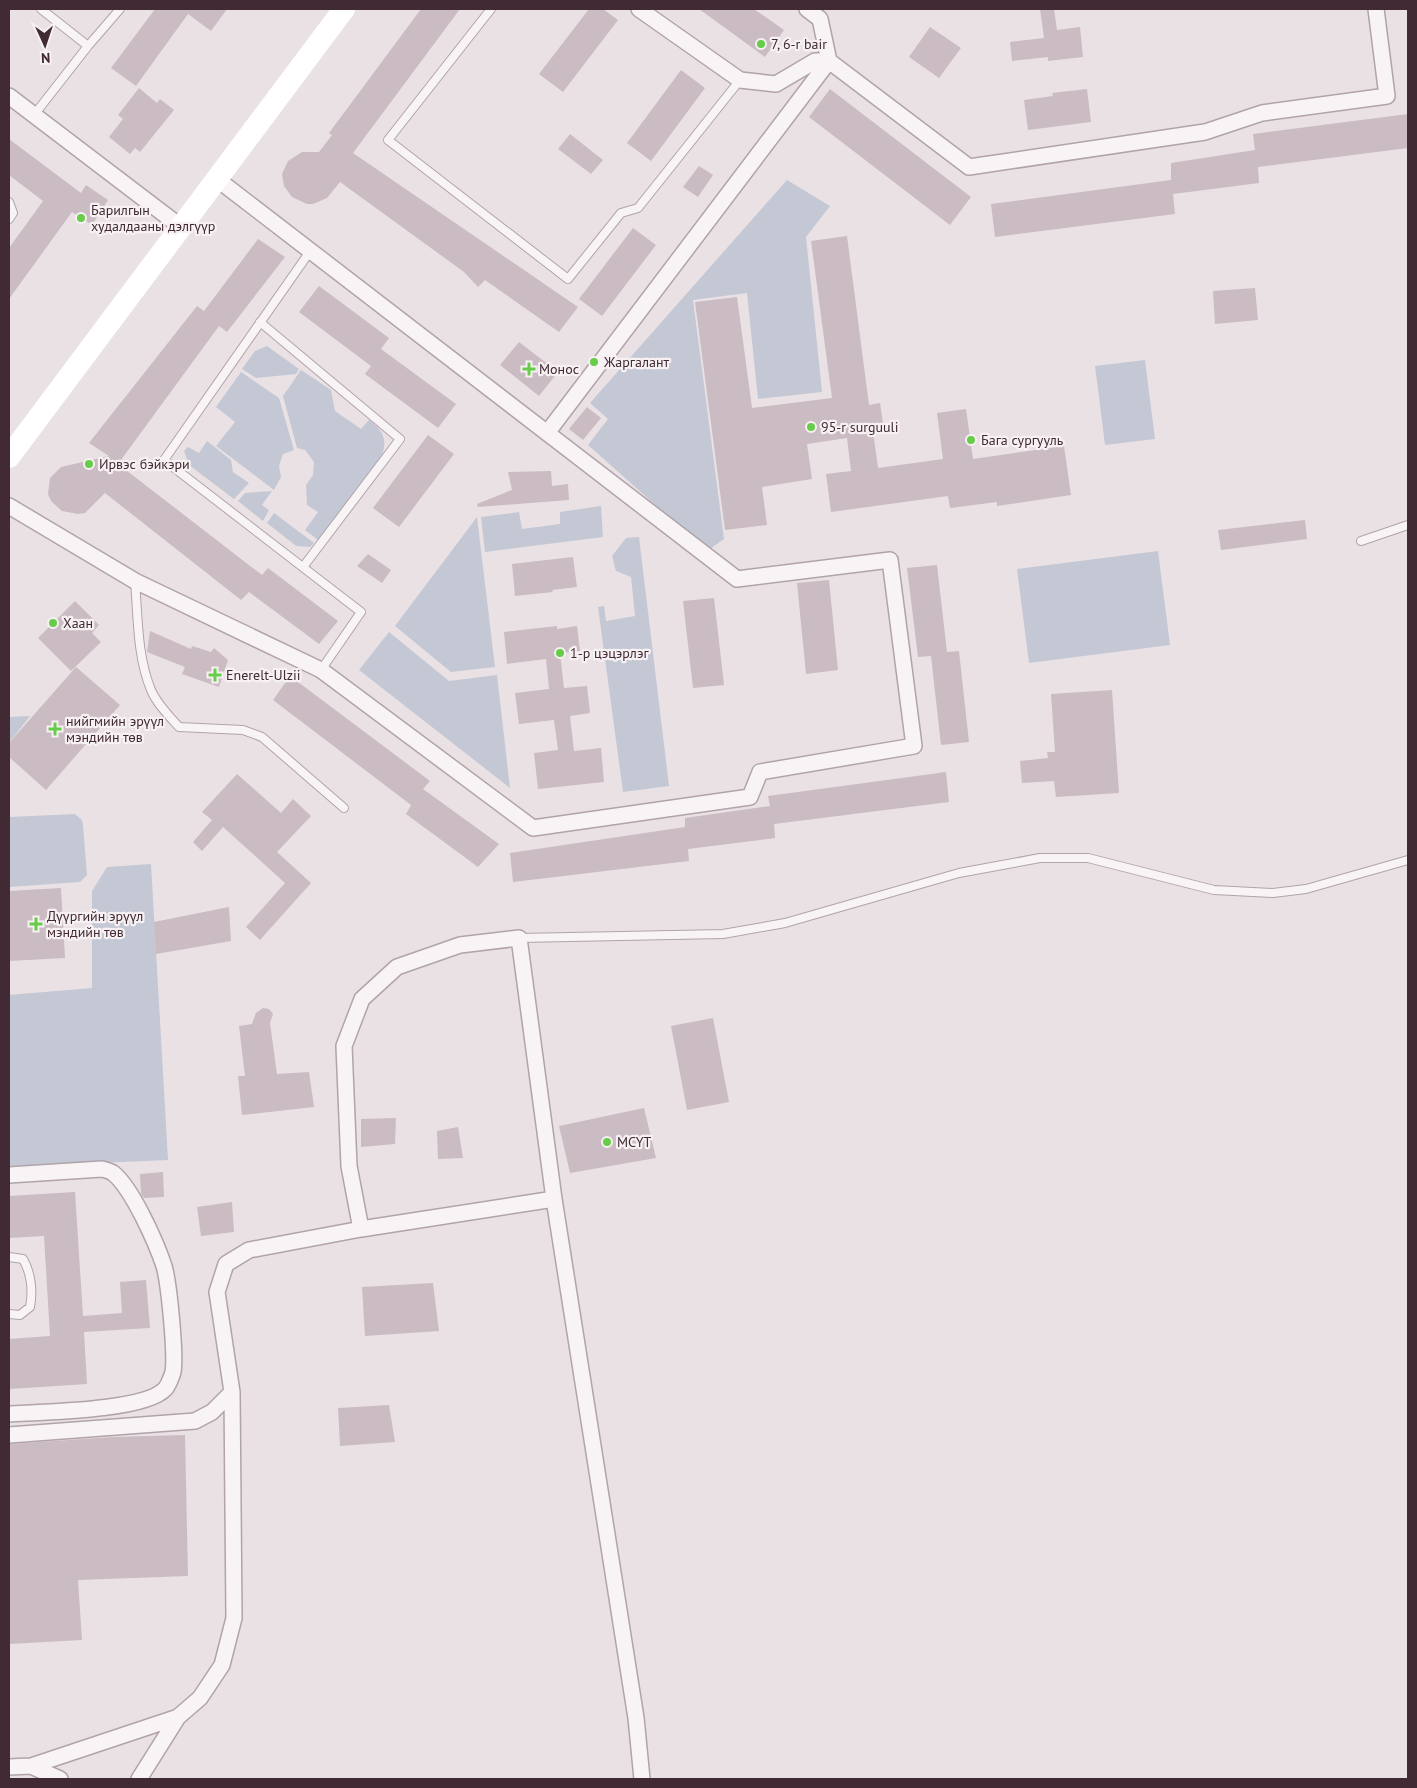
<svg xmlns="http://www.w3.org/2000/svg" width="1417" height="1788" viewBox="0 0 1417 1788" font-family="'PT Sans',sans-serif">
	<rect width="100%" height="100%" fill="#eae1e5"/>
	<path fill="#c3c8d4" d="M787,180l43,26 -24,31 16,155 -64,7 -11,-106 -54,7 31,239 -17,12 -119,-106 20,-26 -18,-16z
		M267,346l32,23 -3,5 -40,4 -14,-9 13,-18z
		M1145,360l10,79 -50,6 -10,-79z
		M301,370l30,20 4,21 26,18 8,-9c13,10 19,18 13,35l-64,85 -13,-10 13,-18 -11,-7 -1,-20 7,-10 1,-13 -9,-12 -8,-2 -14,-52z
		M241,372l38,26 15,52 -11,4 -4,12 2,11 -7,13 -58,-44 19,-24 -19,-15z
		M207,441l24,19 2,12 16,11 -15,16 -45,-34 -5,-14 4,-4 11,6z
		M272,491l-10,14 7,5 -6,11 -25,-20 7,-8z
		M601,506l2,31 -118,15 -4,-35 38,-5 3,17 38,-5v-12z
		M274,513l40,30 -4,4 -14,-1 -29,-23z
		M477,517l18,150 -44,5 -56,-46z
		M639,537l30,249 -46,6 -25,-185 6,-1 2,15 29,-5 -4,-39 -15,-6 -4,-15 14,-18z
		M1158,551l12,94 -141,18 -12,-94z
		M389,632l60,49 48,-6 13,113 -151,-118z
		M30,716l-21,27v-26z
		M75,814l7,6 1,5 4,50 -7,7 -71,5v-70z
		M151,864l17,296 -159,7v-172l83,-7v-97l15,-24z"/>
	<path fill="#cabcc2" d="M155,9h72l-16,22 -23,-17 -52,72 -25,-18z
		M421,9h39l-107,144 225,154 -19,25 -74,-52 -7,7 -14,-15 -124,-90 -13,16 -14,6h-6l-15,-7 -8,-11 -2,-12 6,-13 14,-9h17l13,-17 -3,-2z
		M589,9h14l15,11 -55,72 -24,-18z
		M699,9h55l30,21 -19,27z
		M1040,9h14l3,21 23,-3 3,30 -35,4v-4l-36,4 -2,-19 34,-4z
		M930,27l31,21 -22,30 -30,-21z
		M681,70l24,18 -54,73 -24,-18z
		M139,88l18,15 3,-4 14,11 -34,42 -5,-4 -5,6 -21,-17 14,-18 -5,-4z
		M830,89l141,108 -21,28 -141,-108z
		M1087,89l4,33 -63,8 -4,-30 29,-4 -1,-3z
		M1408,114v34l-150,19 1,16 -86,11 2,20 -180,23 -4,-33 180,-24v-17l84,-13 -2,-16z
		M570,134l33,26 -12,14 -33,-25z
		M9,139l72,54 5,-8 22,15 -16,25 -20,-13 -63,87v-51l34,-47 -34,-26z
		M699,166l14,9 -15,22 -15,-10z
		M633,228l23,17 -54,71 -23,-17z
		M847,236l22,169 11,-2 3,20 -11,1 6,44 65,-9 -6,-46 29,-4 7,50 91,-13 7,49 -74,11v-4l-47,6 -2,-12 -117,16 -5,-38 25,-3 -4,-33 -40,6 5,35 -50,8 5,38 -42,5 -30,-228 42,-5 15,111 80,-10 -21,-157z
		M258,239l27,18 -58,75 -8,-6 -101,138 144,111 6,-7 70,53 -19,23 -70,-52 -8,8 -136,-107 -20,20 -7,1 -16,-3 -11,-10 -3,-7 2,-16 11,-11 48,-11 -20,-13 108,-137 7,5z
		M319,286l70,52 -8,11 75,55 -18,24 -73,-54 6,-8 -72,-54z
		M1255,288l3,32 -43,4 -2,-33z
		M519,342l39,30 -19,24 -39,-31z
		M587,407l14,11 -18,22 -14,-11z
		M428,435l26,19 -55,73 -26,-19z
		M551,471l1,15 16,-2 1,16 -91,7 -1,-3 35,-14 -4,-18z
		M1305,520l2,19 -86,11 -3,-20z
		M368,554l23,16 -9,13 -25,-17z
		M573,557l4,30 -25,3 1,2 -38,4 -3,-32z
		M937,565l10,87 12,-1 10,91 -28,3 -10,-89 -13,1 -11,-89z
		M829,580l9,90 -32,4 -9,-91z
		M714,598l10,87 -31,3 -10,-87z
		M75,601l24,24 -7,8 9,9 -30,29 -33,-33z
		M557,626v3l20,-3 3,25 -20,2 4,35 23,-2 3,27 -20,3 4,35 27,-3 3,34 -66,7 -4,-36 24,-3 -4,-30 -35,4 -4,-31 34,-4 -3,-30 -39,5 -3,-32z
		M150,631l41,18 1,-3 19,6 3,-4 14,12 -9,27 -37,-13 3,-7 -38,-15z
		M76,667l44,38 -74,85 -37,-33v-14z
		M290,676l140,105 -7,8 76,55 -21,23 -72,-53 5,-9 -138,-105z
		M1112,690l7,103 -63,4 -2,-16 -32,2 -2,-22 28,-3 -1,-6h8l-4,-58z
		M946,772l3,30 -175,22 1,14 -87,11 1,12 -176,21 -3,-29 175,-26v-9l85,-12 -2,-10z
		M237,774l44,39 12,-14 18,17 -34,36 34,31 -51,57 -14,-13 39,-44 -62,-56 -21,24 -9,-9 19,-22 -10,-8z
		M61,888l4,70 -56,3v-70z
		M229,907l2,34 -75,13 -2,-32z
		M263,1008l6,1 4,5 -3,9 7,51 32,-2 5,35 -72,8 -4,-39h7l-6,-50 13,-2 4,-11z
		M713,1018l16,84 -42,8 -16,-84z
		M644,1108l12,50 -86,15 -11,-47z
		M396,1118l-1,26 -34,3v-28z
		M458,1127l5,31 -25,1 -1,-28z
		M163,1172l1,25 -20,1 -3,-4 -1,-20z
		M75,1192l8,124 39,-3 -2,-31 26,-2 4,48 -66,4 3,52 -78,5v-50l41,-3 -6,-100 -35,2v-42z
		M232,1202l2,30 -33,4 -4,-29z
		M433,1283l6,48 -74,5 -3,-49z
		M389,1405l6,37 -55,4 -2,-38z
		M185,1435l3,141 -110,4 4,60 -73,4v-200l104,-7z"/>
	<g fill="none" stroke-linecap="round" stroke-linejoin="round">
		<defs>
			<path id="service" d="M41,9l47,37 32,-37
				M491,9l-103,131 180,139 53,-66 17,-5 102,-128
				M34,115l54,-69
				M9,202l4,11 -4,6
				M311,250l-147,210 197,152 -40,58
				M260,322l140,117 -97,128
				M1361,541l47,-16
				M135,581c3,36 2,75 16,109 6,14 18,26 28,37l64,3 19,7 82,71
				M519,938l204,-4 62,-11 174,-50 81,-15h48l126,32 59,3 33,-4 102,-29
				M9,1257l14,2c8,14 10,32 7,48l-10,8 -11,-1"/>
			<path id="minor" d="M639,9l101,71 36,4 39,-23h14l-9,-42 -13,-10
				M9,96l172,131
				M547,433l282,-372 140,106 236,-35 57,-19 125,-17 -11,-87
				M9,506l126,75 186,89 212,158 217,-31 10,-25 154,-26 -24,-186 -153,19 -520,-400
				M9,1175l93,-6c4,1 8,2 11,4 19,15 43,69 51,93 5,17 12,89 9,106 -1,4 -5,14 -8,17 -20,22 -124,23 -156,25
				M361,1229l-12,-63 -5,-120 18,-47 35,-32 63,-22 59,-7 35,261 82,519 6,61
				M9,1435l186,-14 17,-9 20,-20 -15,-100 9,-28 23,-14 112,-21 193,-30
				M31,1766l147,-49
				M9,1767l22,-1 29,13
				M139,1779l39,-62 22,-19 22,-33 12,-47 -2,-226"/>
		</defs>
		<use href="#service" stroke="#b1a3a9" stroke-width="10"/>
		<use href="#minor" stroke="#b1a3a9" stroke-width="18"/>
		<use href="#service" stroke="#f8f4f6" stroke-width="8"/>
		<use href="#minor" stroke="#f8f4f6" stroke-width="15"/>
		<path stroke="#fff" stroke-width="22" d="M9,457l335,-448"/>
	</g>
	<g fill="#66cc49" stroke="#f7f1f4" stroke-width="2">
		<circle cx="761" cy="44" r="5"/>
		<circle cx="81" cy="218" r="5"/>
		<circle cx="594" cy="362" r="5"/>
		<path d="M526.5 361.5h5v5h5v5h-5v5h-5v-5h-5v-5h5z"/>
		<circle cx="811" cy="427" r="5"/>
		<circle cx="971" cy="440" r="5"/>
		<circle cx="89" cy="464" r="5"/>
		<circle cx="53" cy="623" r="5"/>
		<circle cx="560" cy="653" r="5"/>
		<path d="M212.5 667.5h5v5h5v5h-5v5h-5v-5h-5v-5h5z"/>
		<path d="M52.5 721.5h5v5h5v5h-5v5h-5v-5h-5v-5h5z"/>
		<path d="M33.5 916.5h5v5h5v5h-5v5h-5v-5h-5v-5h5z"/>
		<circle cx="607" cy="1142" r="5"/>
	</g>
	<g text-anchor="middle" stroke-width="4.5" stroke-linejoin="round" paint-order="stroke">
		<g font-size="14" fill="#412a34" stroke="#f7f1f4" text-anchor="start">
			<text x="771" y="49">7, 6-r bair</text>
			<text x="91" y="215">Барилгын<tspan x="91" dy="16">худалдааны дэлгүүр</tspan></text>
			<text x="604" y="367">Жаргалант</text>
			<text x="539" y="374">Монос</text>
			<text x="821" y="432">95-r surguuli</text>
			<text x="981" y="445">Бага сургууль</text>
			<text x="99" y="469">Ирвэс бэйкэри</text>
			<text x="63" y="628">Хаан</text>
			<text x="570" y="658">1-р цэцэрлэг</text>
			<text x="226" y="680">Enerelt-Ulzii</text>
			<text x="66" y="726">нийгмийн эрүүл<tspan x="66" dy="16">мэндийн төв</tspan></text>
			<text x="47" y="921">Дүүргийн эрүүл<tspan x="47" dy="16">мэндийн төв</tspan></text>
			<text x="617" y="1147">МСҮТ</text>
		</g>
	</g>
	<rect width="1417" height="1788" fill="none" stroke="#412a34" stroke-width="20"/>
	<g transform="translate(45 45) rotate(177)" stroke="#f7f1f4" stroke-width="4" paint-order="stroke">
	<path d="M0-4L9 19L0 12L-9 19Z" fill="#412a34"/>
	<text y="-8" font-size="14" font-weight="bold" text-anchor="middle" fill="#412a34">N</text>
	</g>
</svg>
